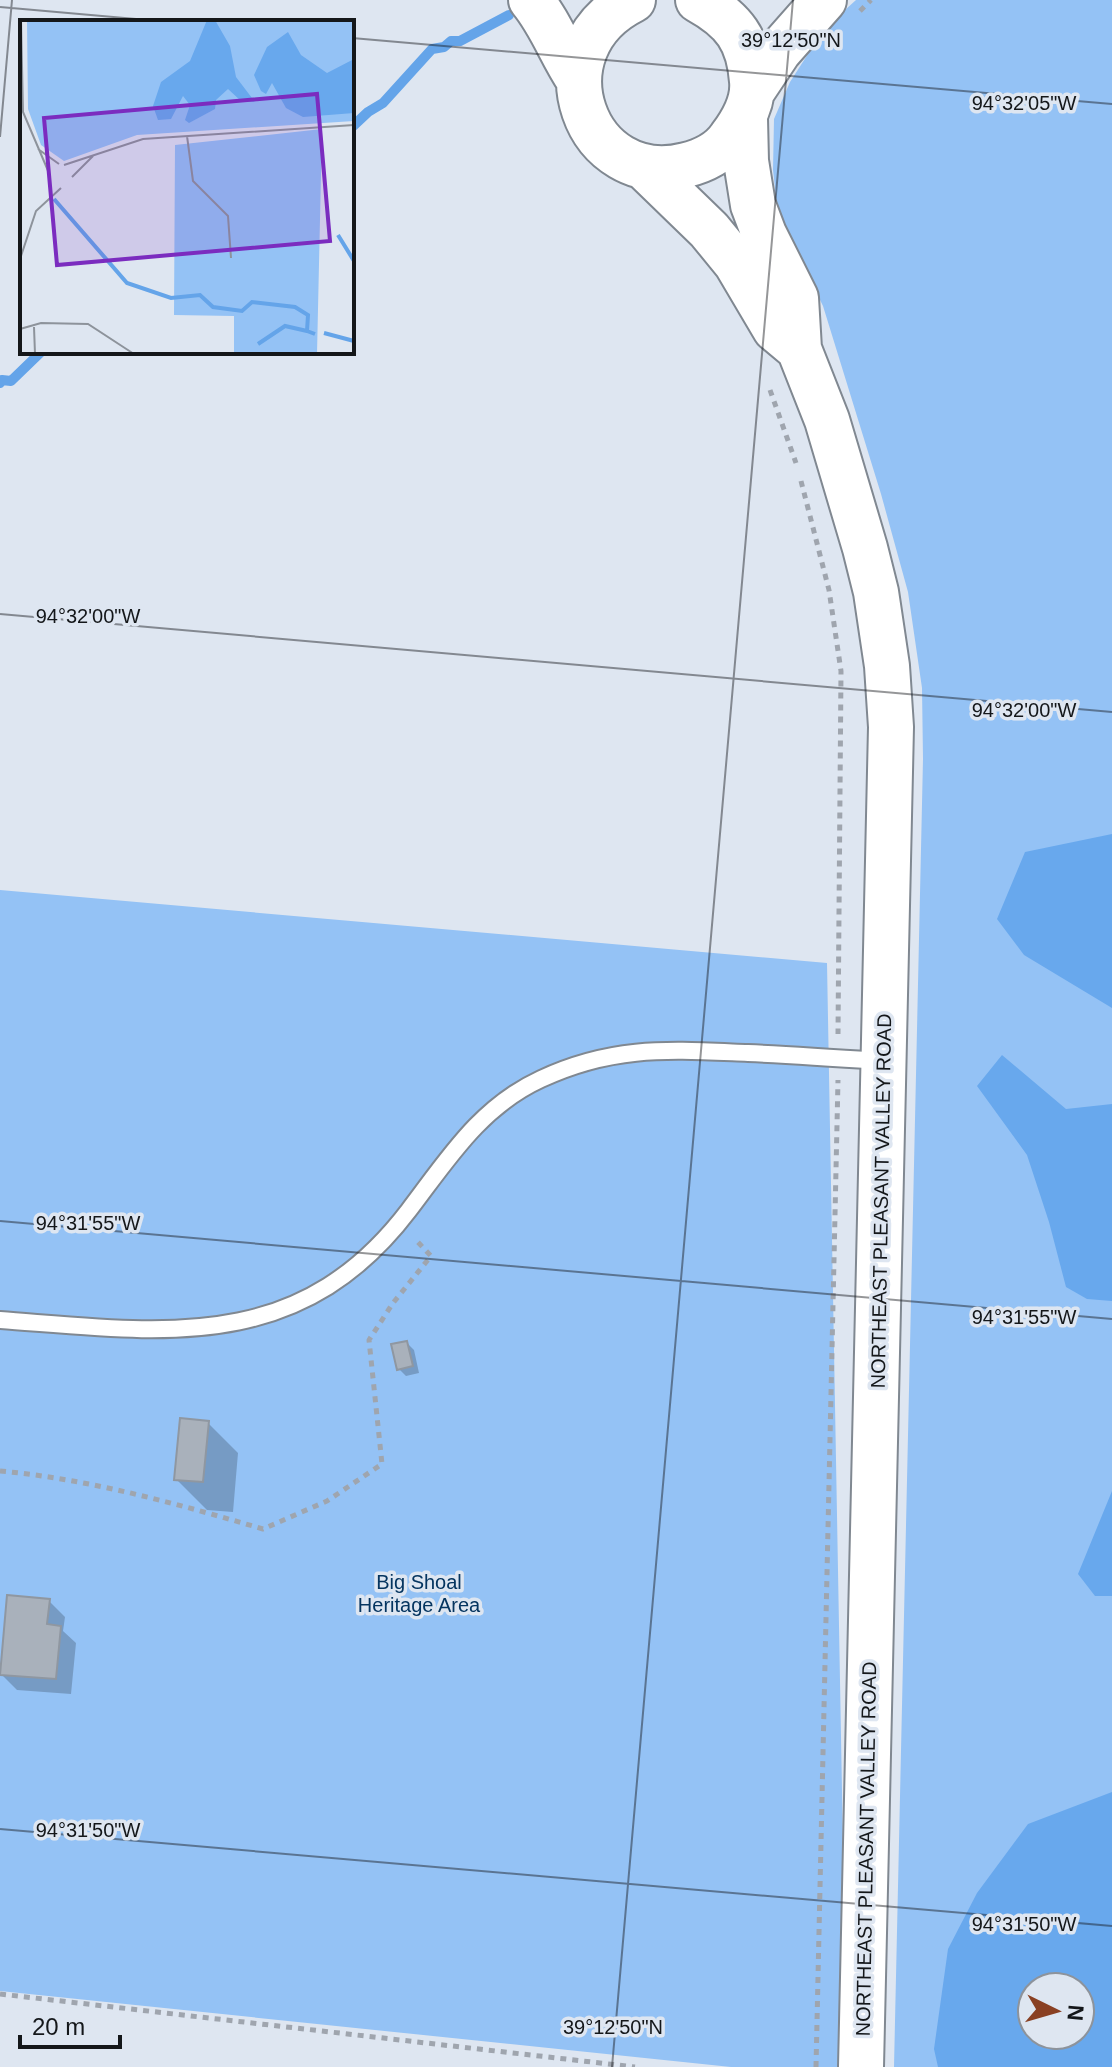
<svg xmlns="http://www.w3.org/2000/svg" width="1112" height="2067" viewBox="0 0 1112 2067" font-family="Arial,sans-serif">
	<rect width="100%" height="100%" fill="#dee6f1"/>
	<path fill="#94c2f5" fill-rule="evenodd" d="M856,0h256v2067h-218l29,-1308 -1,-71 -14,-96 -27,-98 -58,-188 -45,-92 -5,-44 1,-51 16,-37 34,-53zM1032,1987h48v48h-48z
		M0,890l827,73 20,1104h-116l-731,-76z"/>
	<path fill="#68a8ed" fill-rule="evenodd" d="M1112,834v174l-88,-53 -27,-36 28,-67z
		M1002,1055l64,54 46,-5v197l-25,-2 -21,-12 -17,-65 -22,-67 -50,-69z
		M1112,1491v105h-17l-17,-22z
		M1112,1792v275h-174l-4,-18 14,-100 29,-56 51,-69zM1080,1987v48h-48v-48z"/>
	<path fill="#0003" d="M407,1343l7,7 5,23 -13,3 -7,-7z
		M208,1423l30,30 -5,59 -26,-2 -31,-31z
		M49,1601l16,16 -2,14 13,12 -5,51 -54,-4 -16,-16z"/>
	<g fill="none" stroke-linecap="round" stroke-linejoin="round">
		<path stroke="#64a4e9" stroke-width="10" d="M352,127l16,-15 15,-9 49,-54 12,-2 7,-6h9l49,-26
			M0,383l2,-3 9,1 30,-29"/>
	</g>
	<path fill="#a9b1bb" stroke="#8f97a1" stroke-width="2" d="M407,1341l6,25 -16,4 -6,-26z
		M180,1418l29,3 -6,61 -29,-2z
		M7,1595l43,4 -3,25 14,2 -5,53 -56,-4z"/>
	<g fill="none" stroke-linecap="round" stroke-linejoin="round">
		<defs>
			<path id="lane" d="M0,1320c161,12 298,36 409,-110 39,-51 71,-103 132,-131 73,-34 129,-29 207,-26 45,2 89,5 133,8"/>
			<path id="secondary" d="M531,0c20,24 30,54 47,79
				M633,0c-100,50 -48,191 53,165 17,-4 35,-13 45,-28 12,-16 23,-35 21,-56 -3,-41 -18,-61 -54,-81
				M753,90l26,-39 45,-51
				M745,119l1,42 7,44 11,29 32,64 3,51 28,71 38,128 11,44 11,74 4,61 -30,1340
				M643,166l66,64 27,33 39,66 24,20"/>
		</defs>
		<use href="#lane" stroke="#808891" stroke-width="20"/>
		<use href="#secondary" stroke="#808891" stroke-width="48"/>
		<path stroke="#9fa5ae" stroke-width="5" stroke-dasharray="6 6" stroke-linecap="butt" d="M860,11l11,-11
			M770,390l26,73
			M801,481l28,109 12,81 -3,363
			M0,1471c89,8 178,33 263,58l64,-28 55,-37 -13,-124 24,-37 38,-47 -16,-17
			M0,1994l635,73
			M816,2067l22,-987"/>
		<use href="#lane" stroke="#fff" stroke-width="16"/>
		<use href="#secondary" stroke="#fff" stroke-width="44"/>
	</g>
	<path fill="none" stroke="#14171a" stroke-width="2" stroke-opacity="0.45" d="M0,7l170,15M352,38l760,66M0,137l12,-137M0,614l1112,98M0,1221l1112,98M0,1829l1112,97M612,2067l181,-2067"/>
	<g text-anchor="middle" stroke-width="7" stroke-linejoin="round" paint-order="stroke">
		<g font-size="20" fill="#14171a" stroke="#dee6f1">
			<text transform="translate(881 1201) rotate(-89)" y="7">NORTHEAST PLEASANT VALLEY ROAD</text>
			<text transform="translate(866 1849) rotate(-89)" y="7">NORTHEAST PLEASANT VALLEY ROAD</text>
		</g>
		<g font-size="20" fill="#053560" stroke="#dee6f1">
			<text x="419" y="1589">Big Shoal<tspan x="419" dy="23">Heritage Area</tspan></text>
		</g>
	</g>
	<g transform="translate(20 20)">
		<rect width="334" height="334" fill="#dee6f1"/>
		<path d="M7,0h327v101l-217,14 -73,26 -23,-16 -13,-36zM302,109l-5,225h-83v-38l-60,-1 1,-170z" fill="#94c2f5"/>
		<path d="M187,0h8l15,26 6,31 19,25 -14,-1 -13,-12 -12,11 -1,9 -26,14 -4,-3 5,-15 -7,-9 -12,23 -13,1 -5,-14 8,-24 29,-21zM268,12l13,23 26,18 27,-14v54l-51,4 -17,-9 -14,-25 -6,11 -5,-3 -7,-16 13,-28z" fill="#68a8ed"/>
		<path fill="none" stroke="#64a4e9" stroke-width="4" d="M34,179l73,84 44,15 29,-3 13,12 29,4 10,-9 43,5 13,8 -1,16 8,3M318,215l16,26M304,313l30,8M238,324l27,-18 22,5"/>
		<path fill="none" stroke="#8d939b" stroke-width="2" d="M1,0l2,92 26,61M167,116l6,45 35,35 3,42M18,129l21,15M44,145l79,-26 211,-14M52,157l21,-21M0,239l16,-48 25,-23M14,307l1,27M0,309l21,-6 47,1 46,30"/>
		<path fill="#7b2cbf" fill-opacity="0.15" stroke="#7b2cbf" stroke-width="4" d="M297,74l13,147 -273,24 -13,-147z"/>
		<rect width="334" height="334" fill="none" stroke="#14171a" stroke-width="4"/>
	</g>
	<g font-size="20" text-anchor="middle" fill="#14171a" stroke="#dee6f1" stroke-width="7" stroke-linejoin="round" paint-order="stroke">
		<text x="791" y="47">39°12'50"N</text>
		<text x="1024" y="110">94°32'05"W</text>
		<text x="88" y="623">94°32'00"W</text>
		<text x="1024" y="717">94°32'00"W</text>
		<text x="88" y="1230">94°31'55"W</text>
		<text x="1024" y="1324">94°31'55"W</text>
		<text x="88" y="1837">94°31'50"W</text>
		<text x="1024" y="1931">94°31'50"W</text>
		<text x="613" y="2034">39°12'50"N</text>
	</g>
	<g transform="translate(1056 2011) rotate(95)"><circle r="38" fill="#dee6f1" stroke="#8d939b" stroke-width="2"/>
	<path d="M0-6L14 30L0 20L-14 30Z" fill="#894023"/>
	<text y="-12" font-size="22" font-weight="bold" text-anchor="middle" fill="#14171a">N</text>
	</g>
	<path d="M20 2035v12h100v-12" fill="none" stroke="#14171a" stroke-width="4"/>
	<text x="32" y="2035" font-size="24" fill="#14171a" stroke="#dee6f1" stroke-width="6" paint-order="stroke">20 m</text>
</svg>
